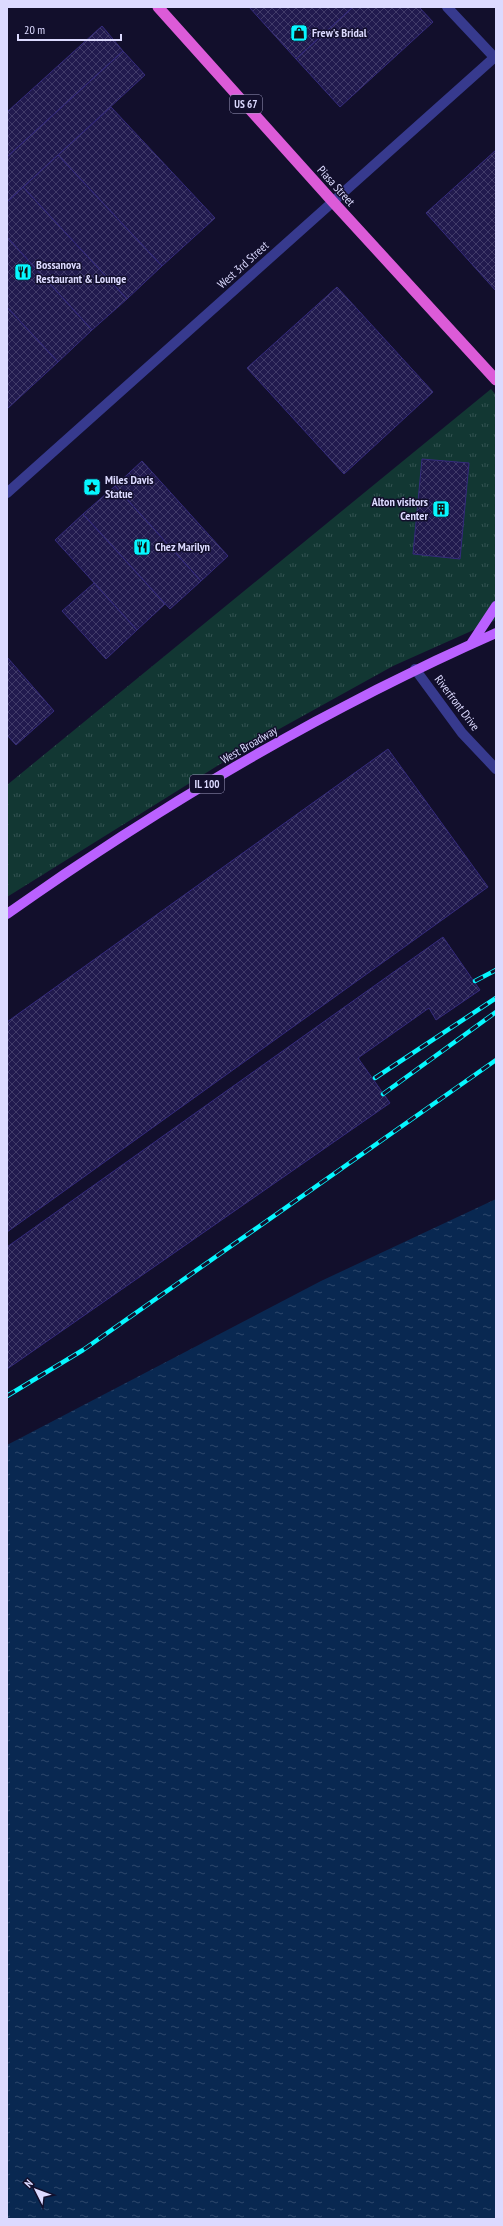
<svg xmlns="http://www.w3.org/2000/svg" width="503" height="2226" viewBox="0 0 503 2226" font-family="'PT Sans Narrow',sans-serif">
	<defs>
		<pattern id="grass-tufts" width="24" height="20" patternUnits="userSpaceOnUse"><rect width="24" height="20" fill="#123733"/><path d="M3 7l-1-3M5 7V3M7 7l1-3M15 17l-1-3M17 17v-4M19 17l1-3" fill="none" stroke="#345352"/></pattern>
		<pattern id="water-ripples" width="26" height="14" patternUnits="userSpaceOnUse"><rect width="26" height="14" fill="#092851"/><path d="M2 4q2-2 4 0t4 0M15 11q2-2 4 0t4 0" fill="none" stroke="#2c476b"/></pattern>
		<pattern id="building-cross-hatch" width="8" height="8" patternUnits="userSpaceOnUse"><rect width="8" height="8" fill="#211a4e"/><path d="M0 0l8 8M0 8l8-8" fill="none" stroke="#413b69"/></pattern>
	</defs>
	<rect width="100%" height="100%" fill="#120f2c"/>
	<path fill="url(#grass-tufts)" d="M491,389l5,6v225l-103,46 -139,77 -247,154v-112z"/>
	<path fill="url(#water-ripples)" d="M496,1199v1020h-489v-774l314,-164z"/>
	<path fill="url(#building-cross-hatch)" stroke="#352b7c" d="M249,7h104l-57,52z
		M353,7h66l14,15 -93,85 -44,-48z
		M102,26l21,25 -116,106v-45z
		M123,51l22,24 -138,127v-45z
		M111,107l104,111 -53,48 -104,-111z
		M496,150v141l-70,-78z
		M58,155l104,111 -35,33 -104,-112z
		M23,187l104,112 -35,31 -85,-93v-35z
		M7,237l85,93 -34,32 -51,-55z
		M337,287l96,105 -89,82 -97,-106z
		M7,307l51,55 -51,47z
		M422,459l47,4 -9,96 -47,-5z
		M142,461l86,95 -27,25 -86,-95z
		M115,486l86,95 -31,28 -87,-95z
		M83,514l82,90 -28,26 -82,-90z
		M94,583l43,47 -31,29 -44,-48z
		M7,657l47,54 -38,34 -9,-10z
		M388,749l100,138 -481,345v-210z
		M443,937l37,53 -44,30 -7,-12 -71,50 32,45 -383,266v-122z"/>
	<g fill="none" stroke-linecap="round" stroke-linejoin="round">
		<path stroke="#373a8e" stroke-width="10" d="M447,7l47,50
			M415,669l47,64 34,36"/>
		<path stroke="#373a8e" stroke-width="10" d="M7,493l489,-437"/>
		<path stroke="#ba61ff" stroke-width="10" d="M471,644l25,-38
			M7,914c154,-109 317,-205 489,-281"/>
		<path stroke="#dc5bd8" stroke-width="11" d="M158,7l175,195 163,178"/>
		<defs>
			<path id="rail" d="M475,981l21,-11
				M375,1078l121,-80
				M383,1094l113,-82
				M7,1396l76,-46 413,-290"/>
		</defs>
		<use href="#rail" stroke="#06f7ff" stroke-width="4.5"/>
		<use href="#rail" stroke="#120f2c" stroke-width="3" stroke-dasharray="9" stroke-linecap="butt"/>
	</g>
	<defs>
		<symbol id="shop-square" viewBox="-11 -11 22 22"><rect x="-9" y="-9" width="18" height="18" rx="4" fill="#06f7ff" stroke="#120f2c"/><path d="M-5-2.5h2.3a2.7 3.5 0 0 1 5.4 0H5L5.5 6h-11ZM-1.5-2.5h3a1.5 2.3 0 0 0-3 0Z" fill="#111"/></symbol>
		<symbol id="restaurant-square" viewBox="-11 -11 22 22"><rect x="-9" y="-9" width="18" height="18" rx="4" fill="#06f7ff" stroke="#120f2c"/><path d="M-5-6h1v4h1v-4h1v4h1v-4h1v5L-1.5 .5V6h-2V.5L-5-1ZM5-6V6H3V1.5H1.5Q1.5-4 5-6Z" fill="#111"/></symbol>
		<symbol id="sight-square" viewBox="-11 -11 22 22"><rect x="-9" y="-9" width="18" height="18" rx="4" fill="#06f7ff" stroke="#120f2c"/><path d="M0-6L1.8-2.2L6-1.7L2.9 1.2L3.7 5.4L0 3.3L-3.7 5.4L-2.9 1.2L-6-1.7L-1.8-2.2Z" fill="#111"/></symbol>
		<symbol id="building-square" viewBox="-11 -11 22 22"><rect x="-9" y="-9" width="18" height="18" rx="4" fill="#06f7ff" stroke="#120f2c"/><path d="M-4-6H4V6H1V3H-1V6H-4ZM-2.5-4.3h1.7v1.8h-1.7ZM.8-4.3h1.7v1.8H.8ZM-2.5-1h1.7V.8h-1.7ZM.8-1h1.7V.8H.8Z" fill="#111"/></symbol>
	</defs>
	<g fill-rule="evenodd">
		<use href="#shop-square" x="289" y="23" width="20" height="20"/>
		<use href="#restaurant-square" x="13" y="262" width="20" height="20"/>
		<use href="#sight-square" x="82" y="477" width="20" height="20"/>
		<use href="#building-square" x="431" y="499" width="20" height="20"/>
		<use href="#restaurant-square" x="132" y="537" width="20" height="20"/>
	</g>
	<g text-anchor="middle" stroke-width="3" stroke-linejoin="round" paint-order="stroke">
		<g fill="#120f2c" stroke="#9f9dc0" stroke-width="1">
			<rect x="230" y="95" width="32" height="18" rx="3"/>
			<rect x="190" y="775" width="34" height="18" rx="3"/>
		</g>
		<g font-size="11" font-weight="bold" fill="#dcdaff">
			<text x="246" y="108">US 67</text>
			<text x="207" y="788">IL 100</text>
		</g>
		<g font-size="12" font-weight="bold" fill="#dcdaff" stroke="#120f2c" text-anchor="start">
			<text x="312" y="37">Frew's Bridal</text>
			<text x="36" y="269">Bossanova<tspan x="36" dy="14">Restaurant &amp; Lounge</tspan></text>
			<text x="105" y="484">Miles Davis<tspan x="105" dy="14">Statue</tspan></text>
			<text x="428" y="506" text-anchor="end">Alton visitors<tspan x="428" dy="14">Center</tspan></text>
			<text x="155" y="551">Chez Marilyn</text>
		</g>
		<g font-size="12" fill="#dcdaff" stroke="#120f2c">
			<text transform="translate(336 186) rotate(48)" y="4">Piasa Street</text>
			<text transform="translate(243 265) rotate(-42)" y="4">West 3rd Street</text>
			<text transform="translate(457 703) rotate(53)" y="4">Riverfront Drive</text>
			<text transform="translate(249 745) rotate(-30)" y="4">West Broadway</text>
		</g>
	</g>
	<rect width="503" height="2226" fill="none" stroke="#dcdaff" stroke-width="16"/>
	<g transform="translate(36 2190) rotate(312)" stroke="#120f2c" stroke-width="3" paint-order="stroke">
	<path d="M0-3L7 15L0 10L-7 15Z" fill="#dcdaff"/>
	<text y="-6" font-size="11" font-weight="bold" text-anchor="middle" fill="#dcdaff">N</text>
	</g>
	<path d="M18 34v6h103v-6" fill="none" stroke="#dcdaff" stroke-width="2"/>
	<text x="24" y="34" font-size="12" fill="#dcdaff" stroke="#120f2c" stroke-width="3" paint-order="stroke">20 m</text>
</svg>
